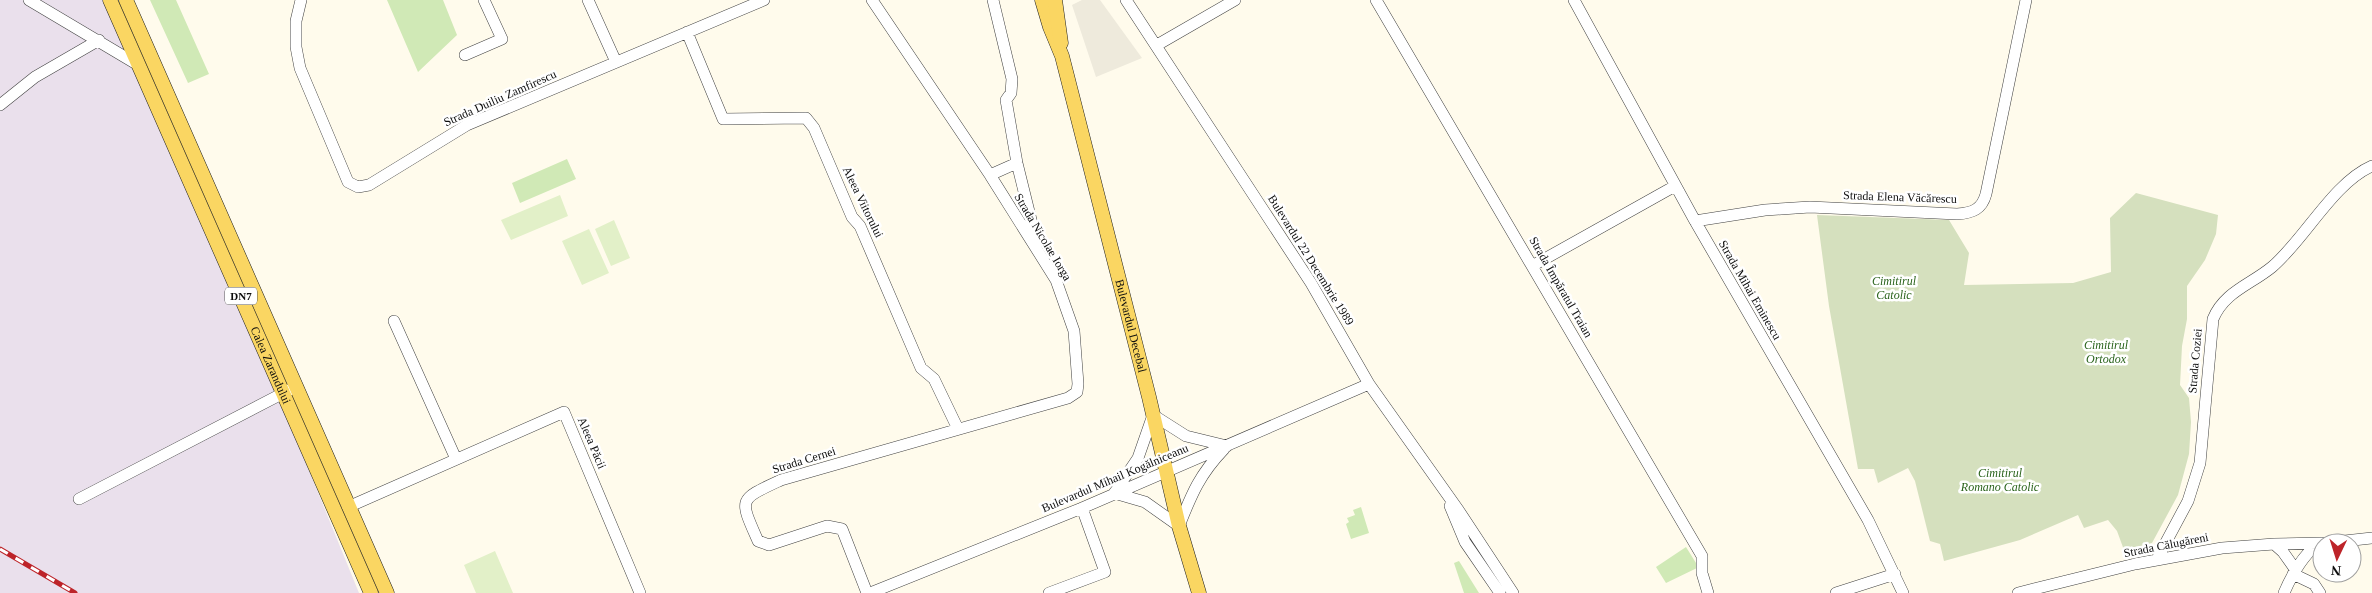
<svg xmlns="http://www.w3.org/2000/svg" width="2372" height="593" viewBox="0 0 2372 593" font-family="'Times New Roman',serif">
	<rect width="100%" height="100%" fill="#fffbec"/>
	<path fill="#eae0ec" d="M0,0h105l148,333 106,260h-359z"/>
	<path fill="#d0e9b6" d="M150,0h26l33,74 -21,9z
		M387,0h56l14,35 -39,37z
		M567,159l9,20 -56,24 -8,-20z
		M1361,507l8,26 -18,6 -5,-15 3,-2 -2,-4 8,-3 -2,-5z
		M1686,547l10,16 1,5 -31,15 -10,-16z
		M1459,561l20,32h-15l-10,-30z"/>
	<path fill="#d5e0be" d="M2136,193l82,22 -2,19 -11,26 -18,26v33l-5,27 -2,39 9,13 2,24 -2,32 -11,41 -26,48 -28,7 -7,-19 -9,-11 -24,8 -6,-13 -58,25 -76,21 -4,-17 -10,-3 -15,-60 -7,-13 -30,15 -4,-14h-16l-29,-163 -12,-91 132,5 20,33 -5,32 109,-2 38,-11 -1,-54z"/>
	<path fill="#e2f0c8" d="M560,195l8,21 -57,24 -10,-20z
		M614,220l16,38 -19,8 -16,-37z
		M589,229l20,44 -27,12 -20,-44z
		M495,551l18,42h-37l-12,-28z"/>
	<path fill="#eeeadc" d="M1082,0h18l42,58 -46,19 -24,-72z"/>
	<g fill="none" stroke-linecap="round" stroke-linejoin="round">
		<defs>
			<path id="minor" d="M29,0l111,66
				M301,0l-5,21v26l4,21 48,114 10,5 11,-2 98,-60 297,-125
				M588,0l28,62
				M993,0l19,79 -1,14 -5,7 11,63 20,81
				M1126,0l185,283 58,101 90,127 54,82
				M1376,0l326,556v17l6,20
				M1574,0l121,221 173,299 35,73
				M687,32l36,87 83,-1 8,10 38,89 8,9 61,142 13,11 24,50
				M1157,45l78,-45
				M465,55l37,-16 -18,-39
				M0,105l35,-28 64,-37
				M990,175l27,-12
				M1695,221l70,-11 45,-3 147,7c16,-1 25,-5 29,-20l40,-194
				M1532,266l143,-80
				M394,321l62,138
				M1115,492l23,-34 15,-43 33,21 41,10
				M1114,493l31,9 34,24c13,-33 21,-52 45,-77
				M79,499l216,-112
				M1450,506l15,36 35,51
				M348,507l216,-95 76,181
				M2326,543l46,-5
				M2274,544l9,8 12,17
				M2157,559l31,-58 12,-38 13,-144c11,-27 37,-34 59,-52 33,-28 61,-84 100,-101
				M2293,574l21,10 6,9
				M867,593l-25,-64 -15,-3 -58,19 -11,-4c-19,-43 -20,-41 23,-61l287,-82 9,-6 1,-8 -4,-53 -18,-51 -66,-105 -118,-175
				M870,593l212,-85 287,-124
				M1049,593l56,-21 -23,-64
				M1836,593l59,-19
				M2018,593l117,-29 87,-16 52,-4 48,-1
				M2284,593c8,-19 17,-35 33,-49"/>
			<g id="major">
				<path id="s1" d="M110,0l261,593"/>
				<path d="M126,0l261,593"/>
				<path id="s2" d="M1042,0l8,27 12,29 87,341 30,129 20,67"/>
				<path d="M1055,0l6,43"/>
			</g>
		</defs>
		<use href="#minor" stroke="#404040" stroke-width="12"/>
		<use href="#major" stroke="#1e1e1e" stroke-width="15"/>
		<use href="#minor" stroke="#fff" stroke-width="11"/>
		<use href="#major" stroke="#fad662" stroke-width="14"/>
		<defs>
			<path id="rail" d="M0,549l75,44"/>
		</defs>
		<use href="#rail" stroke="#bd2429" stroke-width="5"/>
		<use href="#rail" stroke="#fff" stroke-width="3" stroke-dasharray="9" stroke-linecap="butt"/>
	</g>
	<g text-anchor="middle" stroke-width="5" stroke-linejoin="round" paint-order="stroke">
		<rect fill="#fff" stroke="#565656" stroke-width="1" x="225" y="287.5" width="32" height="17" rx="4"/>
		<g font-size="11" font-weight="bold" fill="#0d0d0d">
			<text x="241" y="300">DN7</text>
		</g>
		<g font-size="12" fill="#0d0d0d" stroke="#fff">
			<text transform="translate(500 98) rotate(-24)" y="4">Strada Duiliu Zamfirescu</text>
			<text transform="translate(1900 197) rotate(2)" y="4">Strada Elena Văcărescu</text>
			<text transform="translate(863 202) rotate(64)" y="4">Aleea Viitorului</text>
			<text transform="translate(1043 237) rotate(59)" y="4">Strada Nicolae Iorga</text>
			<text transform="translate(1311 260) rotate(58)" y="4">Bulevardul 22 Decembrie 1989</text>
			<text transform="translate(1561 287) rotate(60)" y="4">Strada Împăratul Traian</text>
			<text transform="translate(1750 290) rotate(60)" y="4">Strada Mihai Eminescu</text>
			<text dy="4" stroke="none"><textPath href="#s2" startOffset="338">Bulevardul Decebal</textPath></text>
			<text transform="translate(2195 361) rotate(-85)" y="4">Strada Coziei</text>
			<text dy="4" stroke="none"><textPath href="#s1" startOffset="399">Calea Zarandului</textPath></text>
			<text transform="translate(592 443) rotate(67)" y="4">Aleea Păcii</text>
			<text transform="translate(804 460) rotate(-17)" y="4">Strada Cernei</text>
			<text transform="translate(1115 478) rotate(-23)" y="4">Bulevardul Mihail Kogălniceanu</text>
			<text transform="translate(2166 545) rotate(-11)" y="4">Strada Călugăreni</text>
		</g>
		<g font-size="12" font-style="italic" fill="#2b641d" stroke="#fff">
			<text x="1894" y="285">Cimitirul<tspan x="1894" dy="14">Catolic</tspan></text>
			<text x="2106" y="349">Cimitirul<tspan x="2106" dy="14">Ortodox</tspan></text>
			<text x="2000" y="477">Cimitirul<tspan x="2000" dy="14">Romano Catolic</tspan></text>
		</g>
	</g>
	<g transform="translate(2337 558) rotate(184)"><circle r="24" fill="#ffffff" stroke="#9e9e9e"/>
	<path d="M0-4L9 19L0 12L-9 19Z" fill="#bd2429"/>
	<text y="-8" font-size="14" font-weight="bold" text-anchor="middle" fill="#0d0d0d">N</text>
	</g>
</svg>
